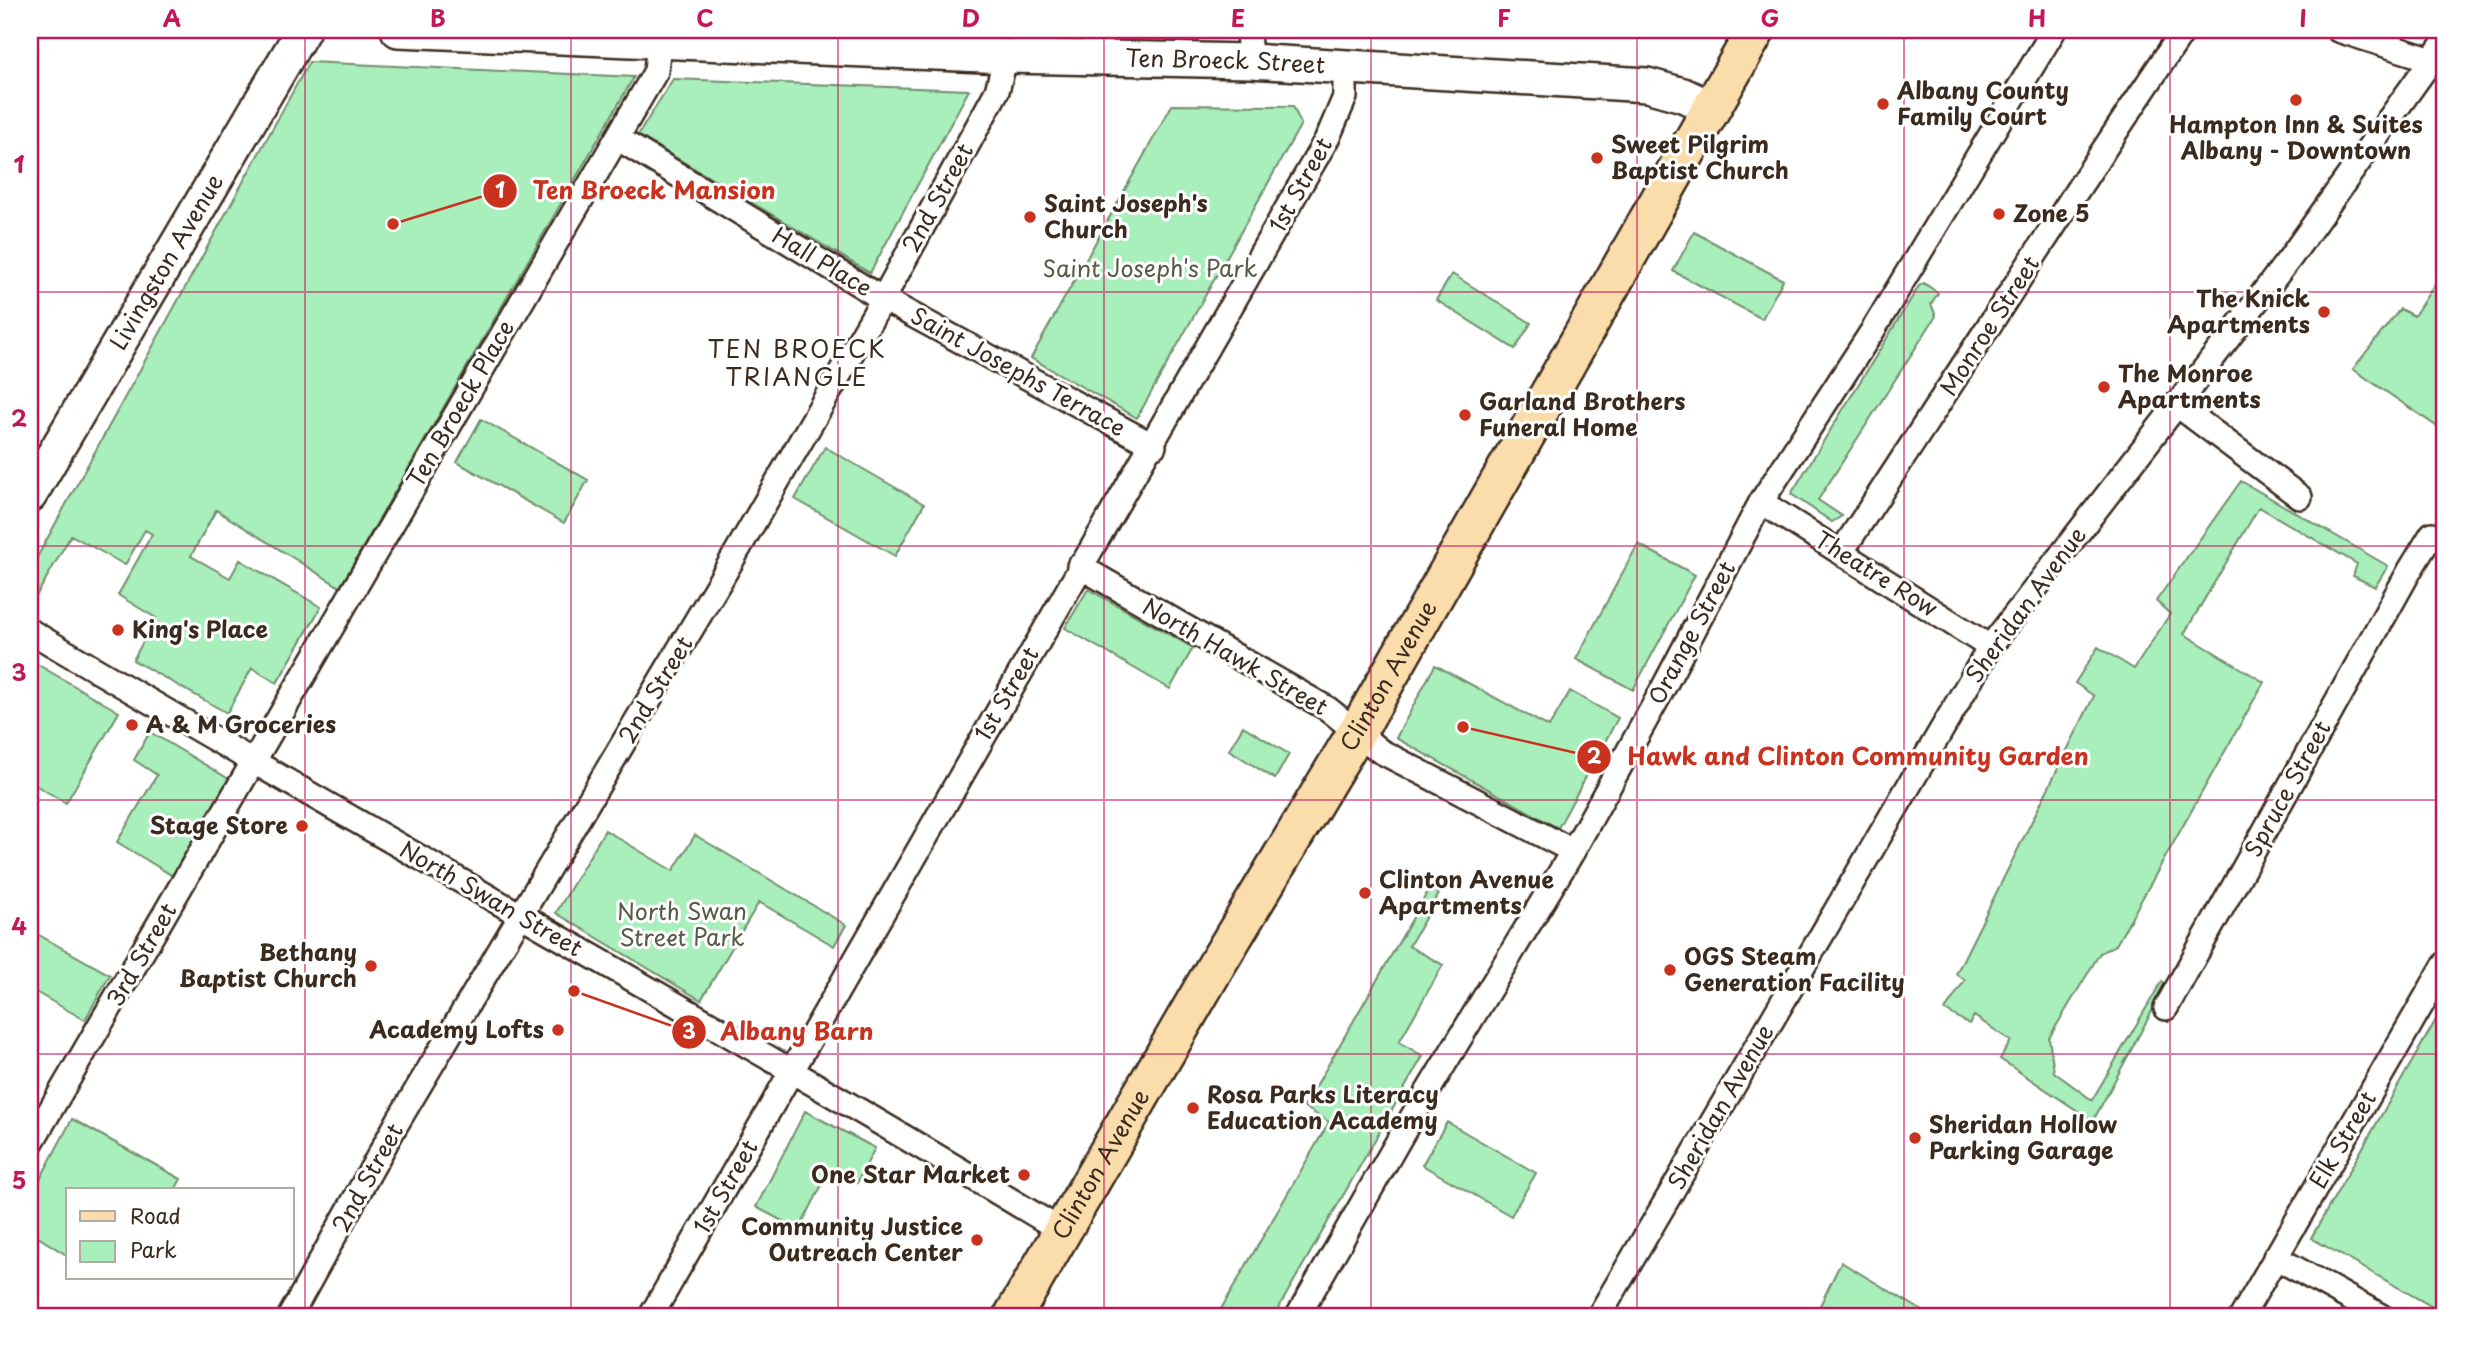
<svg xmlns="http://www.w3.org/2000/svg" width="2475" height="1346" viewBox="0 0 2475 1346" font-family="'Playpen Sans',sans-serif">
	<rect width="100%" height="100%" fill="#fff"/>
	<filter id="ink" filterUnits="userSpaceOnUse"><feTurbulence type="fractalNoise" baseFrequency=".0143" numOctaves="2"/><feDisplacementMap in="SourceGraphic" scale="14" xChannelSelector="R" yChannelSelector="G"/><feConvolveMatrix kernelMatrix="1 2 1 2 8 2 1 2 1" color-interpolation-filters="sRGB"/></filter>
	<g filter="url(#ink)">
		<path fill="#a8efbb" stroke="#728c6c" stroke-width="2" d="M309,62l325,15 -294,510 -124,-77 -25,46 39,22 10,-18 81,47 -44,76 -25,-15 -25,45 -94,-53 23,-42 -38,-23 34,-61 -7,-4 -20,35 -54,-30 -41,72v-37z
			M673,79l296,11 -99,183 -232,-138z
			M1172,105l121,1 8,18 -164,294 -106,-60z
			M1694,232l89,48 -21,39 -89,-48z
			M2445,268v164l-92,-63 47,-60 14,7z
			M1452,274l79,49 -16,26 -79,-49z
			M1924,283l14,10 -7,11 5,12 -118,184 24,16 -10,6 -41,-28 128,-208z
			M481,419l107,61 -24,43 -107,-61z
			M825,447l99,57 -29,52 -100,-57z
			M2241,481l147,85 -13,21 -22,-11 4,-12 -98,-57 -75,127 80,48 -148,263 -16,8 -51,85 5,34 38,28 70,-119 4,4 -73,136 -93,-62 11,-18 -37,-25 -5,8 -24,-14 20,-30 -9,-6 138,-278 -19,-13 23,-36 36,22 36,-55 -14,-13z
			M1638,544l57,31 -62,115 -57,-31z
			M1088,589l105,59 -23,41 -105,-61z
			M30,660l89,52 -53,91 -36,-21z
			M1435,665l114,62 21,-36 48,27 -60,110 -162,-90z
			M1243,726l46,28 -14,25 -46,-29z
			M150,732l79,47 -56,97 -56,-34 40,-67 -23,-15z
			M605,830l68,41 22,-36 151,90 -12,21 -75,-44 -58,98 -145,-87z
			M1430,888l9,6 -30,52 34,19 -44,77 24,14 -149,260h-57l112,-194 -25,-15z
			M30,930l80,45 -25,45 -55,-31z
			M2445,1004v310l-134,-76z
			M805,1111l70,37 -18,35 -27,-14 -31,61 -43,-23z
			M72,1119l109,60 -6,11h-107v66l-38,-24v-34z
			M1447,1122l89,51 -25,43 -89,-51z
			M1841,1262l90,54h-116z"/>
		<g fill="none" stroke-linecap="round" stroke-linejoin="round">
			<defs>
				<path id="street" d="M1248,30l2,31
					M2338,30l107,34
					M617,138l266,161 271,147
					M2176,404l124,93
					M1761,502l229,145
					M1842,551c115,-173 225,-350 342,-521
					M1079,566l249,143 52,42 193,100
					M30,631c342,203 691,394 1032,600
					M2166,1008l244,-438 22,-36 13,7
					M30,1145l626,-1074 3,-29
					M2275,1257l106,59
					M290,1316l107,-193 324,-544 162,-280 114,-208 9,-35
					M651,1316l677,-1179 17,-40v-30
					M1298,1316l107,-187 168,-278 86,-155 102,-194 112,-172 181,-300
					M1599,1316l391,-669 300,-389 155,-217
					M2242,1316l203,-352"/>
				<g id="secondary">
					<path id="s1" d="M398,30l608,26 244,5 397,24 36,10 28,13"/>
					<path id="s2" d="M30,495l273,-465"/>
				</g>
				<g id="primary">
					<path id="s3" d="M1013,1316l204,-352 148,-246 391,-688"/>
				</g>
			</defs>
			<use href="#street" stroke="#3b2a1e" stroke-width="28"/>
			<use href="#secondary" stroke="#3b2a1e" stroke-width="38"/>
			<use href="#primary" stroke="#3b2a1e" stroke-width="42"/>
			<use href="#street" stroke="#fff" stroke-width="23"/>
			<use href="#secondary" stroke="#fff" stroke-width="33"/>
			<use href="#primary" stroke="#fbddab" stroke-width="37"/>
		</g>
	</g>
	<path fill="none" stroke="#c2185b" stroke-width="2" stroke-opacity="0.55" d="M305,30v1286M571,30v1286M838,30v1286M1104,30v1286M1371,30v1286M1637,30v1286M1904,30v1286M2170,30v1286M30,292h2415M30,546h2415M30,800h2415M30,1054h2415"/>
	<g fill="#c8321e" stroke="#fff" stroke-width="2.5">
		<circle cx="2296" cy="100" r="7"/>
		<circle cx="1883" cy="104" r="7"/>
		<circle cx="1597" cy="158" r="7"/>
		<circle cx="1999" cy="214" r="7"/>
		<circle cx="1030" cy="217" r="7"/>
		<circle cx="2324" cy="312" r="7"/>
		<circle cx="2104" cy="387" r="7"/>
		<circle cx="1465" cy="415" r="7"/>
		<circle cx="118" cy="630" r="7"/>
		<circle cx="132" cy="725" r="7"/>
		<circle cx="302" cy="826" r="7"/>
		<circle cx="1365" cy="893" r="7"/>
		<circle cx="371" cy="966" r="7"/>
		<circle cx="1670" cy="970" r="7"/>
		<circle cx="558" cy="1030" r="7"/>
		<circle cx="1193" cy="1108" r="7"/>
		<circle cx="1915" cy="1138" r="7"/>
		<circle cx="1024" cy="1175" r="7"/>
		<circle cx="977" cy="1240" r="7"/>
	</g>
	<g text-anchor="middle" stroke-width="6" stroke-linejoin="round" paint-order="stroke">
		<g font-size="23" fill="#3b2a1e" stroke="#fff">
			<text dy="8" stroke="none"><textPath href="#s1" startOffset="828">Ten Broeck Street</textPath></text>
			<text transform="translate(1301 185) rotate(-61)" y="8">1st Street</text>
			<text transform="translate(938 198) rotate(-61)" y="8">2nd Street</text>
			<text transform="translate(822 262) rotate(31)" y="8">Hall Place</text>
			<text dy="8" stroke="none"><textPath href="#s2" startOffset="270">Livingston Avenue</textPath></text>
			<text transform="translate(1990 326) rotate(-57)" y="8">Monroe Street</text>
			<text transform="translate(1018 372) rotate(29)" y="8">Saint Josephs Terrace</text>
			<text transform="translate(461 404) rotate(-60)" y="8">Ten Broeck Place</text>
			<text transform="translate(1876 574) rotate(32)" y="8">Theatre Row</text>
			<text transform="translate(2026 605) rotate(-54)" y="8">Sheridan Avenue</text>
			<text transform="translate(1692 633) rotate(-62)" y="8">Orange Street</text>
			<text transform="translate(1235 657) rotate(30)" y="8">North Hawk Street</text>
			<text dy="8" stroke="none"><textPath href="#s3" startOffset="742">Clinton Avenue</textPath></text>
			<text transform="translate(656 690) rotate(-59)" y="8">2nd Street</text>
			<text transform="translate(1007 694) rotate(-60)" y="8">1st Street</text>
			<text transform="translate(2288 789) rotate(-61)" y="8">Spruce Street</text>
			<text transform="translate(491 899) rotate(30)" y="8">North Swan Street</text>
			<text transform="translate(142 955) rotate(-60)" y="8">3rd Street</text>
			<text transform="translate(1721 1107) rotate(-60)" y="8">Sheridan Avenue</text>
			<text transform="translate(2343 1140) rotate(-60)" y="8">Elk Street</text>
			<text dy="8" stroke="none"><textPath href="#s3" startOffset="175">Clinton Avenue</textPath></text>
			<text transform="translate(368 1178) rotate(-61)" y="8">2nd Street</text>
			<text transform="translate(726 1187) rotate(-60)" y="8">1st Street</text>
		</g>
		<g font-size="23" font-weight="bold" fill="#3b2a1e" stroke="#fff" text-anchor="start">
			<text x="1897" y="99">Albany County<tspan x="1897" dy="26">Family Court</tspan></text>
			<text x="2296" y="133" text-anchor="middle">Hampton Inn &amp; Suites<tspan x="2296" dy="26">Albany - Downtown</tspan></text>
			<text x="1611" y="153">Sweet Pilgrim<tspan x="1611" dy="26">Baptist Church</tspan></text>
			<text x="1044" y="212">Saint Joseph's<tspan x="1044" dy="26">Church</tspan></text>
			<text x="2013" y="222">Zone 5</text>
			<text x="2310" y="307" text-anchor="end">The Knick<tspan x="2310" dy="26">Apartments</tspan></text>
			<text x="2118" y="382">The Monroe<tspan x="2118" dy="26">Apartments</tspan></text>
			<text x="1479" y="410">Garland Brothers<tspan x="1479" dy="26">Funeral Home</tspan></text>
			<text x="132" y="638">King's Place</text>
			<text x="146" y="733">A &amp; M Groceries</text>
			<text x="288" y="834" text-anchor="end">Stage Store</text>
			<text x="1379" y="888">Clinton Avenue<tspan x="1379" dy="26">Apartments</tspan></text>
			<text x="357" y="961" text-anchor="end">Bethany<tspan x="357" dy="26">Baptist Church</tspan></text>
			<text x="1684" y="965">OGS Steam<tspan x="1684" dy="26">Generation Facility</tspan></text>
			<text x="544" y="1038" text-anchor="end">Academy Lofts</text>
			<text x="1207" y="1103">Rosa Parks Literacy<tspan x="1207" dy="26">Education Academy</tspan></text>
			<text x="1929" y="1133">Sheridan Hollow<tspan x="1929" dy="26">Parking Garage</tspan></text>
			<text x="1010" y="1183" text-anchor="end">One Star Market</text>
			<text x="963" y="1235" text-anchor="end">Community Justice<tspan x="963" dy="26">Outreach Center</tspan></text>
		</g>
		<g font-size="23" fill="#565b45" stroke="#fff">
			<text x="1150" y="277">Saint Joseph's Park</text>
			<text x="682" y="920">North Swan<tspan x="682" dy="26">Street Park</tspan></text>
		</g>
		<g font-size="24" letter-spacing="2" fill="#3b2a1e" stroke="#fff">
			<text x="797" y="358">TEN BROECK<tspan x="797" dy="28">TRIANGLE</tspan></text>
		</g>
	</g>
	<path fill="none" stroke="#c8321e" stroke-width="2.5" d="M393 224L500 191M1463 727L1594 757M574 991L689 1032"/>
	<g fill="#c8321e" stroke="#fff" stroke-width="2.5">
		<circle cx="393" cy="224" r="7"/>
		<circle cx="1463" cy="727" r="7"/>
		<circle cx="574" cy="991" r="7"/>
		<circle cx="500" cy="191" r="18"/>
		<circle cx="1594" cy="757" r="18"/>
		<circle cx="689" cy="1032" r="18"/>
	</g>
	<g font-size="21" text-anchor="middle" font-weight="bold" fill="#fff">
		<text x="500" y="198">1</text>
		<text x="1594" y="764">2</text>
		<text x="689" y="1039">3</text>
	</g>
	<g font-size="24" text-anchor="middle" font-weight="bold" fill="#c8321e" stroke="#fff" stroke-width="6" stroke-linejoin="round" paint-order="stroke">
		<text x="654" y="199">Ten Broeck Mansion</text>
		<text x="1858" y="765">Hawk and Clinton Community Garden</text>
		<text x="797" y="1040">Albany Barn</text>
	</g>
	<rect width="2475" height="1346" fill="none" stroke="#fff" stroke-width="77"/>
	<rect x="66" y="1188" width="228" height="91" fill="#ffffff" stroke="#b1aaa5" stroke-width="2"/>
	<rect x="80" y="1211" width="35" height="10" fill="#fbddab" stroke="#b1aaa5" stroke-width="2"/>
	<text x="130" y="1224" font-size="21" fill="#3b2a1e">Road</text>
	<rect x="80" y="1241" width="35" height="21" fill="#a8efbb" stroke="#b1aaa5" stroke-width="2"/>
	<text x="130" y="1258" font-size="21" fill="#3b2a1e">Park</text>
	<rect x="38" y="38" width="2398" height="1270" fill="none" stroke="#c2185b" stroke-width="2.5"/>
	<g font-size="23" text-anchor="middle" font-weight="bold" fill="#c2185b">
		<text x="172" y="27">A</text>
		<text x="438" y="27">B</text>
		<text x="705" y="27">C</text>
		<text x="971" y="27">D</text>
		<text x="1238" y="27">E</text>
		<text x="1504" y="27">F</text>
		<text x="1770" y="27">G</text>
		<text x="2037" y="27">H</text>
		<text x="2303" y="27">I</text>
		<text x="19" y="173">1</text>
		<text x="19" y="427">2</text>
		<text x="19" y="681">3</text>
		<text x="19" y="935">4</text>
		<text x="19" y="1189">5</text>
	</g>
</svg>
